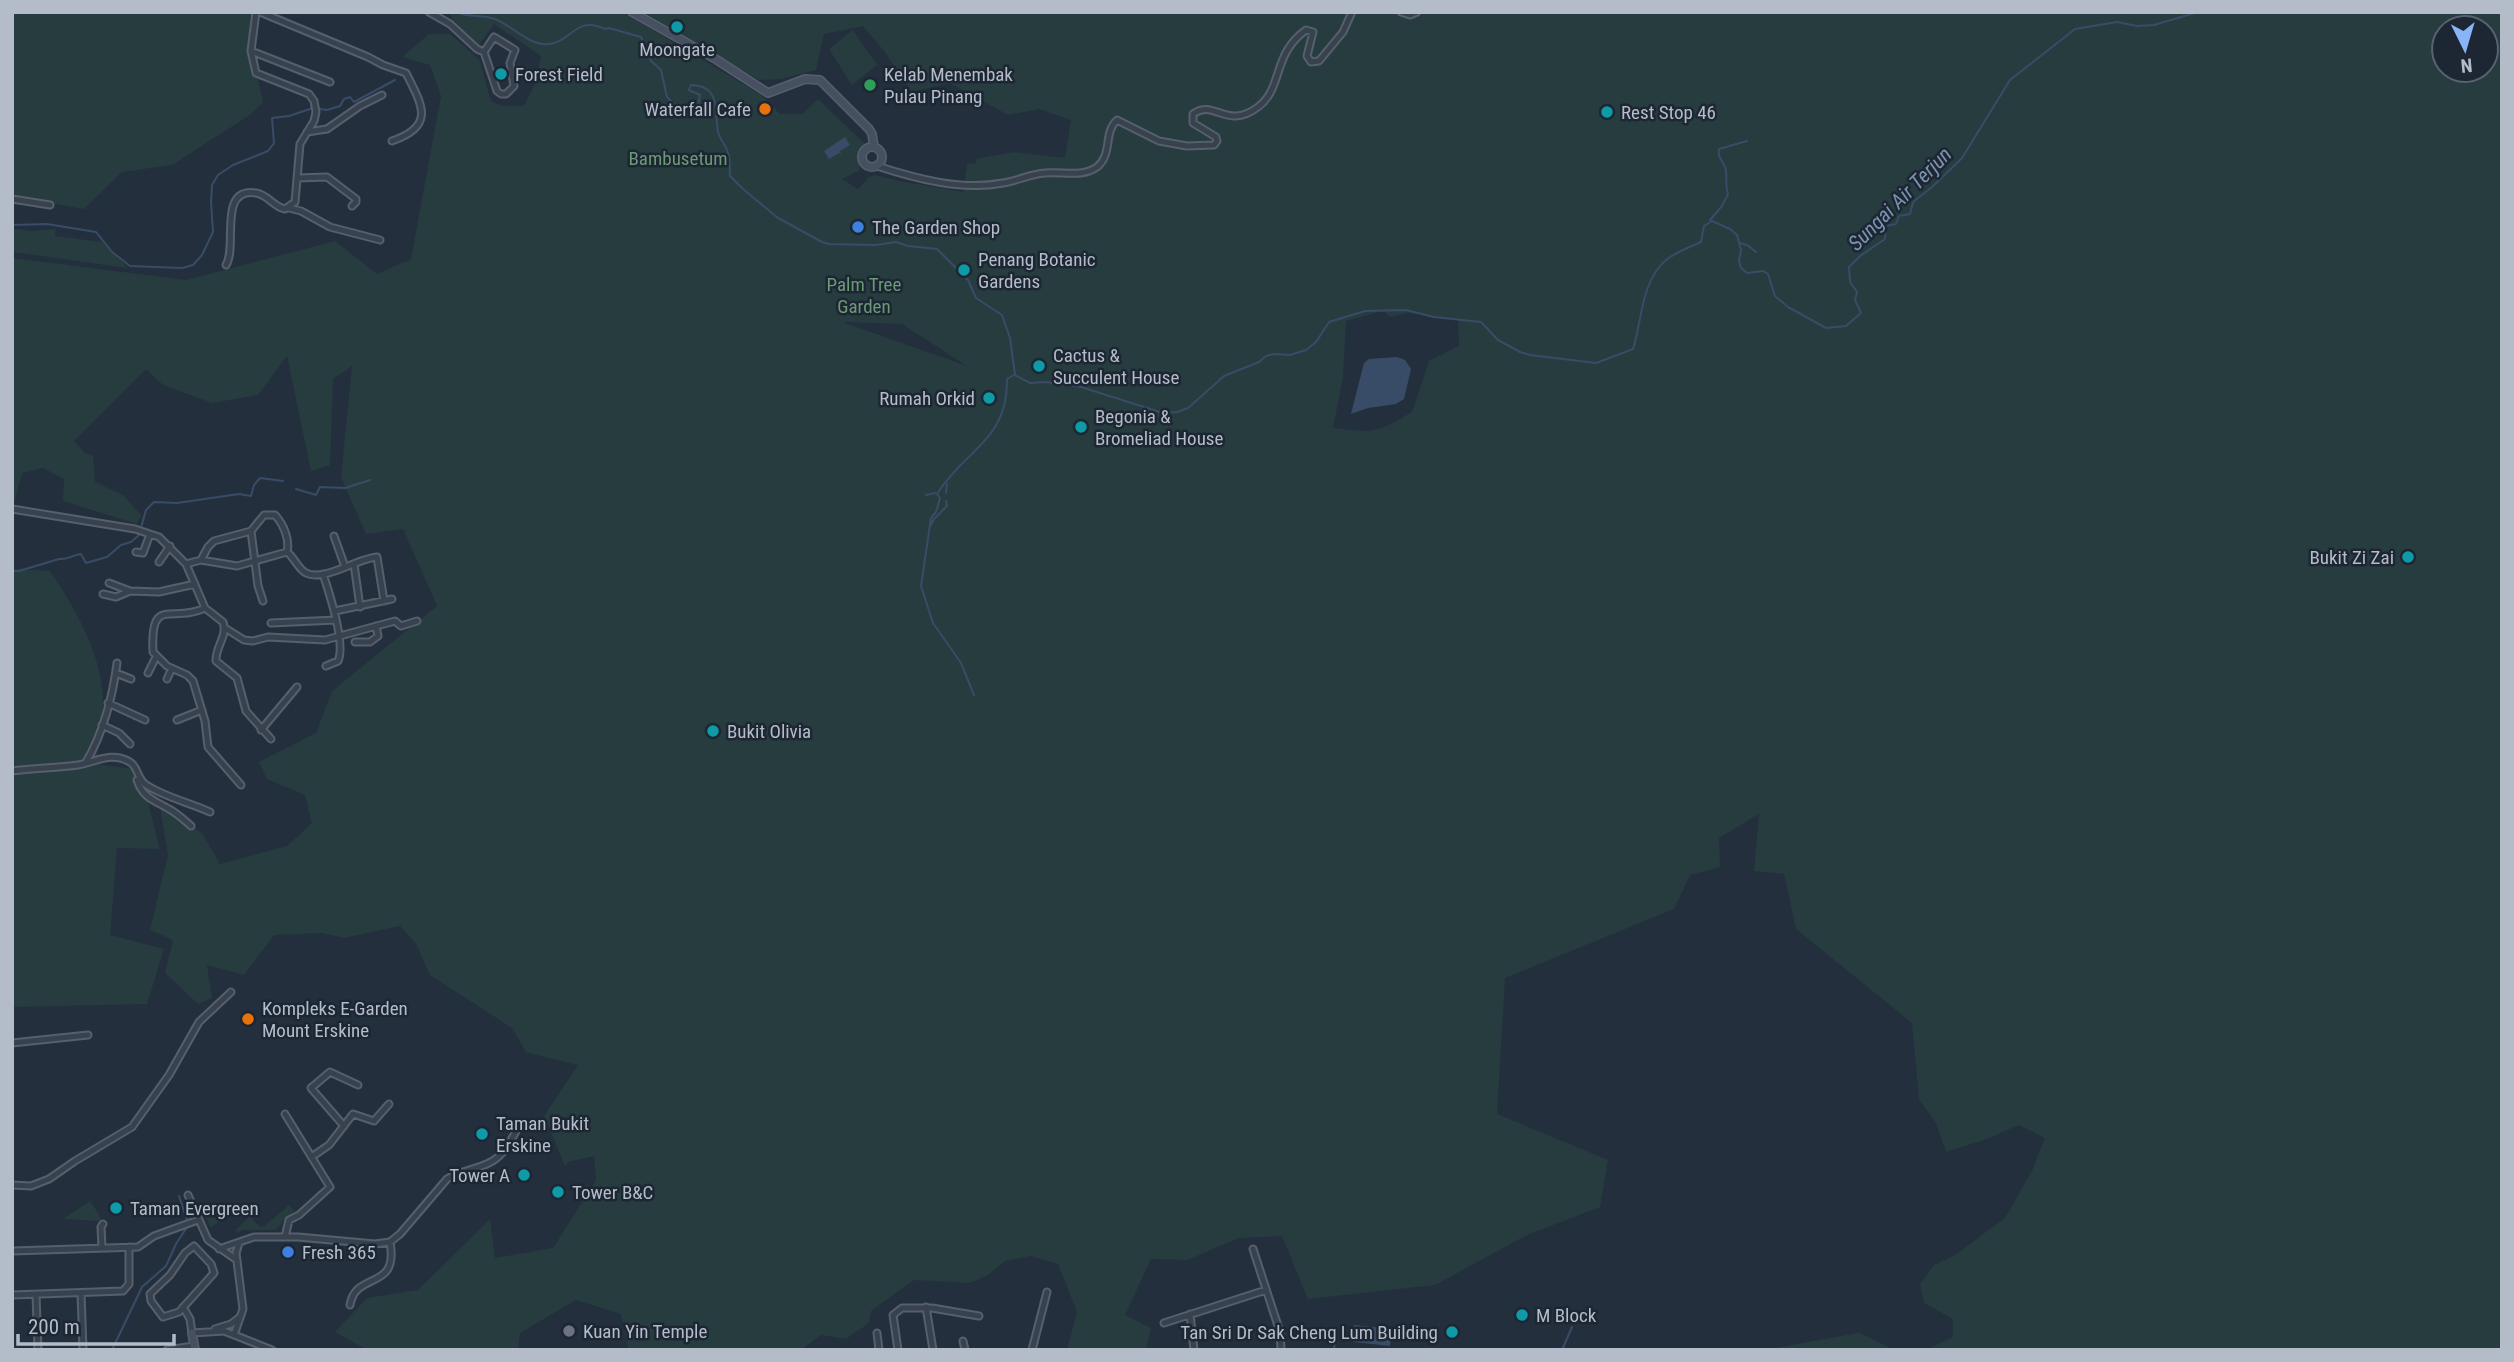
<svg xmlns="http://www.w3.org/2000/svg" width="2514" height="1362" viewBox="0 0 2514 1362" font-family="'Roboto Condensed',sans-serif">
	<rect width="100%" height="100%" fill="#242f3e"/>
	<path fill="#263c3f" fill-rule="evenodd" d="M12,12h244l-5,36 12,54 -13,13 -78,50 -50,7 -38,37 -72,-13z
		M448,12h175l137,82 20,20h22l16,-15 47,45 -6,10 1,16 -18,9 16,10 9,-9 -1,-2 9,-3 24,6 64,11 4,-28 9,-1v-4l38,-7 51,6 6,-38 -32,-11 -31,6 -58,-32 -38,9 -28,-41 -21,-25 -39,8 -8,36 -35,9 -22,1 -117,-68h1860v1338h-576l27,-13v-18l-29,-16 -4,-19 14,-19 21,-10 50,-37 27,-47 13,-33 -26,-13 -35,15 -38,12 -10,-29 -17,-24 -7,-76 -116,-94 -12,-55 -30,-3 5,-57 -40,24 1,29 -30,8 -16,34 -169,69 -8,136 111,46 -8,47 -73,28 -92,50 -127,14 -26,-63 -43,2 -52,22 -36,-1 -26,56 26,13 -5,22h-79l10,-38 -19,-48 -27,-8 -26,5 -17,14 -18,8 -56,-3 -43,31 -2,12 -23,16 -25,-4 -20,15h-172l-8,-36 -45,-14 -56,33 -2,17h-151l-32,-18 32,-34 51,-8 72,-71 5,39 58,-10 43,-68 -2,-24 -26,6 -3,4 -21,-50 34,-51 -52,-13 -14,-24 -82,-53 -14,-31 -16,-18 -56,12 -22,-5 -48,2 -30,40 -37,-10 5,33 -14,6 -33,-31 8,-33 -23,-10 18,-75 -8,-48 42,26 18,31 67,-18 25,-23 -7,-28 -38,-16 -8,-17 57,-29 16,-42 105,-85 -34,-77 -37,5 -25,-57 11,-111 -19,13 -3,86 -19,6 -24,-115 -29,39 -46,8 -49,-18 -17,-16 -72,72 11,12 8,3 2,26 28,13 18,20 -4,9 -74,-23 1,-22 -21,-11 -21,5 -7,27h-3v-242l174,22 149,-39 42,33 34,-15 30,-163 -11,-31 -28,-8 27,-23h21l29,25 12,42 11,5h22l11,-22 6,-28 -47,-32 -15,21 -18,-15zM2444,28h42v42h-42zM1383,311l7,6 18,-4 50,7 1,26 -30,15 -17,51c-35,21 -38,21 -79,16l10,-51 3,-56zM845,322l57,2 65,42 -122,-43z
		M853,30l24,35 -25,20 -23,-36z
		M12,228l19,3 25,-2 -1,7 47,6 26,26 -116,-16z
		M12,569l38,2c24,35 52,83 53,128 0,21 -5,44 -7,65l44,6 20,79 -43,-1 -7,87 54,14 -17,55 -135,3z
		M90,1201l10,15v5l-37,-2z
		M289,1205l5,6 -9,7 -4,7 -6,5h-34l-3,3 -2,-3 14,-14 9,10 4,1z
		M212,1206l10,12 -11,10 -7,-15z
		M1858,1332l37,18h-130l93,-17z"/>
	<path fill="#394c67" d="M845,137l5,8 -10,6 1,3 -2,-1 -10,6 -5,-8z
		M1397,357l8,3 6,9 -7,30 -8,5 -28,4 -17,6 13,-51 5,-4z
		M1354,1325l38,4 -2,17 -37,-4z"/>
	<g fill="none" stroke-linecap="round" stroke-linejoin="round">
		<path stroke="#394c67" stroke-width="2" d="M457,12c12,6 26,2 38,7 18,7 35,28 55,25 22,-3 26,-29 55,-15l4,-1 32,9 10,24 10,9 6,27 15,16 8,3 7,-5 3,-16 -11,-5 2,-5c31,1 23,26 27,47 2,8 8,13 10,21 3,7 1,15 2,23l13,13 35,29 44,24 7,2 47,1 20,-3 12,4 29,3 31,31 8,18 26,17 8,23 5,37 15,8 16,-1 35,5 82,26 14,-1 11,-4 36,-32 35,-14 7,-6 8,-2 16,1 16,-5 10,-8 13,-20 36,-11 41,-1 28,7 47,5 17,18 22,12 10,3 66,8 37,-14c9,-28 8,-68 33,-89 10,-8 24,-13 35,-18l3,-16 8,-5 18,8 7,6 4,15 -2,11 2,7 6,5 16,-2 5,3 7,22 13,11 38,21 20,-2 15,-13 -6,-13 2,-8 -7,-10 -1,-15 11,-11 25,-17 1,-13 10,-2 3,-8 11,-2 3,-12 19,-15 30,-29 48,-78 65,-51 42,-7 20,4 17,-1 44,-13
			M1710,220l12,-14 6,-12c-3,-9 -1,-14 -2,-23 -1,-10 -9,-11 -7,-22l28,-8
			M12,225l35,-1 49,8 16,20 18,14 52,2 11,-3 9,-10 11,-23 -2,-30 1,-17 6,-10 15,-10 35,-14 6,-8 -2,-25 17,-2 24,-8 14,2 13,-4 4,-7 6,-2 4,5 41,-22
			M1740,243l7,2 9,7
			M296,489l20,6 4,-8 25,1 25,-8
			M946,493l1,-9
			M926,495l9,-2
			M931,525l3,-6 13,-13 -1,-5
			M12,571h7l40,-12c9,1 13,-4 22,-5l5,9 21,-6 14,-12 10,-3 8,-7 7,-25 8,-8 23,1 62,-9 12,2 3,-11 6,-7 23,3
			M974,695l-13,-32 -28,-40 -12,-37 10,-68 5,-6 4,-14 -3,-4c28,-45 71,-53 70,-115l7,-4
			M179,1196l8,24
			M112,1350l30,-63 24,-21 10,-22 11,-17
			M1334,1350l2,-21
			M1562,1350l10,-23"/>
		<defs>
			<path id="street" d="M260,12l108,45 15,8 23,8c16,32 30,53 -14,68
				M429,12l21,12 27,25 7,3
				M1401,12l9,3 7,-3
				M494,37l21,13 -5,13 4,23 -8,8h-5l-4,-3 -13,-39z
				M251,51l79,31
				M307,132l20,-3 33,-23 22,-11
				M877,166c40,13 85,25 126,17 14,-2 27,-9 42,-10 17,-2 36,5 52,-6 16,-13 6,-34 20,-47l42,21 28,5 27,-1 3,-4 -1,-4 -23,-14v-9c22,-16 33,17 65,-7 25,-18 14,-53 48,-77l7,2 -6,24 4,6 8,-1 24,-29 9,-20
				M297,178l30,-1 29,22v3l-4,4
				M12,199l38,6
				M289,208l12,3 29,16 50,13
				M226,265c12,-19 -9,-78 30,-72 13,2 17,14 29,16l10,-7 5,-58 14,-23 2,-9 -2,-11 -5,-7 -53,-21 -5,-22 5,-39
				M12,509l123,20 24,8 27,27 19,44 18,14c5,14 -8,25 -7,39l21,17 9,33 25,28
				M251,531l7,55 5,15
				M334,536l11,31
				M136,552l7,1 7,-19
				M287,552c7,5 11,17 19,21 18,9 52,-15 71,-16l7,44
				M201,560l7,-13 6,-6 37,-10 13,-16h11c9,10 15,25 12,37
				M159,562l11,-16
				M186,564l15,-4 36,6 50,-14
				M354,564l6,43
				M323,574c6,18 23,70 15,87l-12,5
				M109,583l21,8
				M103,594l13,3 14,-6 29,1 36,-8
				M205,608c-33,16 -55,-14 -52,44l14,14 20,9 6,6 12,40 3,26 33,38
				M335,611l57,-12
				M271,623l65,-3
				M225,628l19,12 9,1 15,-4 57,3 70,-19 6,5 16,-5
				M355,642h15l8,-6 -2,-10
				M116,673l15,6
				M148,673l8,-16
				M167,679l5,-11
				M108,703l37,17
				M177,720l25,-10
				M102,725l17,8 11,11
				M261,730l36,-43
				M86,762c17,-28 27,-67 31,-99
				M12,771c22,-3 44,-3 66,-6 18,-3 33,-14 52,-3 8,5 7,16 15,22 16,12 46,19 65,28
				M137,780c6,18 17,20 32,29 8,4 15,11 22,17
				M12,1043l76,-8
				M285,1114l45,73 -31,28 -10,5 -4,17
				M344,1126l-33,-38 19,-16 28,13
				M313,1156l16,-11 24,-31 21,7 15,-17
				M12,1185l19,1 18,-7 26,-18 57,-34 37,-52 30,-53 32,-30
				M188,1195l20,45 29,20
				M194,1246l17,18 3,9 -35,39 -16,5 -12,-16 -1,-7 20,-19 15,-22z
				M102,1248l-1,-21 2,-3
				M219,1249l35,-12h44l77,7 15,-2 10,-8 47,-55c15,-10 38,-10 51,-22 10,-8 16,-23 22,-33
				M1253,1249l27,83 1,18
				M12,1251l126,-4 16,-11 44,-16
				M81,1293l2,57
				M12,1295l111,-4 6,-7v-37
				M36,1295l2,55
				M350,1305c6,-35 49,-13 40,-63
				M183,1307l7,12 2,14 32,-2 48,19
				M926,1307l7,43
				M1190,1314l4,36
				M1164,1323l102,-33
				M215,1329l16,-5 9,-7
				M877,1333l2,17
				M234,1335l9,-26 -7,-56 3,-10
				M963,1341l2,9
				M167,1350l27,-4
				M898,1350l-5,-35 9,-7h30l47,8
				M1032,1350l15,-58"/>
			<path id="secondary" d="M632,12l85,48 51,33 37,-14 15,1 49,49 3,5 2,13
				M862 157a10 10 0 1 1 20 0a10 10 0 1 1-20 0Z
				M192,1333l3,17"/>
		</defs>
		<use href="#street" stroke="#565f6c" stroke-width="9"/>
		<use href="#secondary" stroke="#565f6c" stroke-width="10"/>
		<use href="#street" stroke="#38414e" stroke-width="5"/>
		<use href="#secondary" stroke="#465061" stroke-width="7"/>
	</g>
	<g fill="#0f9aa8" stroke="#1d2633" stroke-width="2.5">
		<circle cx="677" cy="27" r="7"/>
		<circle cx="501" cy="74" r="7"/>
		<circle cx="1607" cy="112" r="7"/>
		<circle cx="964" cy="270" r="7"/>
		<circle cx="1039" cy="366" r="7"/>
		<circle cx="989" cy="398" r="7"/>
		<circle cx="1081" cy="427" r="7"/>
		<circle cx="2408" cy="557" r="7"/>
		<circle cx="713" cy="731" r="7"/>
		<circle cx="482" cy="1134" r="7"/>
		<circle cx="524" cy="1175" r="7"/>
		<circle cx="558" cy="1192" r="7"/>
		<circle cx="116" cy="1208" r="7"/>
		<circle cx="1522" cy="1315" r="7"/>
		<circle cx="1452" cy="1332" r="7"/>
	</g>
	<circle fill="#2e9e5b" stroke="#1d2633" stroke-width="2.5" cx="870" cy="85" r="7"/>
	<g fill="#e8710a" stroke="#1d2633" stroke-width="2.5">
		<circle cx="765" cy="109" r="7"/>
		<circle cx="248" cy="1019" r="7"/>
	</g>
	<g fill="#3f7fe0" stroke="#1d2633" stroke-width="2.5">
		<circle cx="858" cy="227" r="7"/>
		<circle cx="288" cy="1252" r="7"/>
	</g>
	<circle fill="#6b7280" stroke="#1d2633" stroke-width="2.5" cx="569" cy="1331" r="7"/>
	<g text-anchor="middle" stroke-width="5" stroke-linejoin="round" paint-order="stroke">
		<g font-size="19" fill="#b4bcc9" stroke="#1d2633" text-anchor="start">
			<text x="677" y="56" text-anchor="middle">Moongate</text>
			<text x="515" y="81">Forest Field</text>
			<text x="884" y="81">Kelab Menembak<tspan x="884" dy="22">Pulau Pinang</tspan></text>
			<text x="751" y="116" text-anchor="end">Waterfall Cafe</text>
			<text x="1621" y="119">Rest Stop 46</text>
			<text x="872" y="234">The Garden Shop</text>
			<text x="978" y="266">Penang Botanic<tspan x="978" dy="22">Gardens</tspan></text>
			<text x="1053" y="362">Cactus &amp;<tspan x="1053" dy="22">Succulent House</tspan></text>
			<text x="975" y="405" text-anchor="end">Rumah Orkid</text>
			<text x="1095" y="423">Begonia &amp;<tspan x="1095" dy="22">Bromeliad House</tspan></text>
			<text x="2394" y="564" text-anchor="end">Bukit Zi Zai</text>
			<text x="727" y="738">Bukit Olivia</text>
			<text x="262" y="1015">Kompleks E-Garden<tspan x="262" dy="22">Mount Erskine</tspan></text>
			<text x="496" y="1130">Taman Bukit<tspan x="496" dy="22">Erskine</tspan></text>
			<text x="510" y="1182" text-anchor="end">Tower A</text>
			<text x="572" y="1199">Tower B&amp;C</text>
			<text x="130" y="1215">Taman Evergreen</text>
			<text x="302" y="1259">Fresh 365</text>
			<text x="1536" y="1322">M Block</text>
			<text x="583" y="1338">Kuan Yin Temple</text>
			<text x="1438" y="1339" text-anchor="end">Tan Sri Dr Sak Cheng Lum Building</text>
		</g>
		<g font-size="19" fill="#6b9a76" stroke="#1d2633">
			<text x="678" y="165">Bambusetum</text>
			<text x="864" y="291">Palm Tree<tspan x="864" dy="22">Garden</tspan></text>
		</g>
		<g font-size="21" font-style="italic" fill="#7c92b1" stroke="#1d2633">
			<text transform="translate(1900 199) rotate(-45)" y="7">Sungai Air Terjun</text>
		</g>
	</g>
	<rect width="2514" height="1362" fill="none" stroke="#b4bcc9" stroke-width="28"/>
	<g transform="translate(2465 49) rotate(175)"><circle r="33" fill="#1d2633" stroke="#59626f" stroke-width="2"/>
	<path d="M0-5L12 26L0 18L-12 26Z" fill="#8ab4f8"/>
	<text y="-10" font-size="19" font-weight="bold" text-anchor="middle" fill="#b4bcc9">N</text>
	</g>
	<path d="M18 1334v10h156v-10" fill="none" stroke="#b4bcc9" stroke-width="3.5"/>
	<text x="28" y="1334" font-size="21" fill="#b4bcc9" stroke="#1d2633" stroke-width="5" paint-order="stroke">200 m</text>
</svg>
